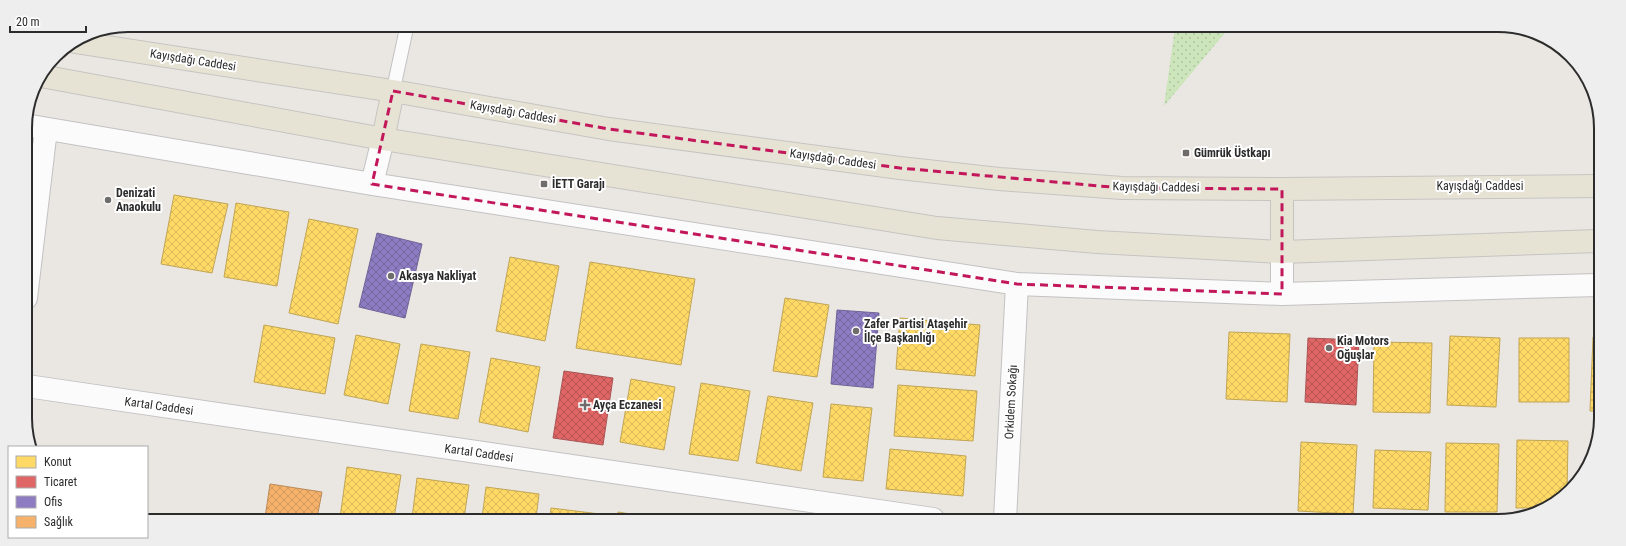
<svg xmlns="http://www.w3.org/2000/svg" width="1626" height="546" viewBox="0 0 1626 546" font-family="'Roboto Condensed',sans-serif">
	<defs>
		<pattern id="grass-dots" width="8" height="8" patternUnits="userSpaceOnUse"><rect width="8" height="8" fill="#cce5bb"/><path d="M2 2h.1M6 6h.1" fill="none" stroke="#afc5a1" stroke-width="1.8" stroke-linecap="round"/></pattern>
		<pattern id="homes-cross-hatch" width="8" height="8" patternUnits="userSpaceOnUse"><rect width="8" height="8" fill="#ffd966"/><path d="M0 0l8 8M0 8l8-8" fill="none" stroke="#dbba59"/></pattern>
		<pattern id="shops-cross-hatch" width="8" height="8" patternUnits="userSpaceOnUse"><rect width="8" height="8" fill="#e06666"/><path d="M0 0l8 8M0 8l8-8" fill="none" stroke="#b65454"/></pattern>
		<pattern id="offices-cross-hatch" width="8" height="8" patternUnits="userSpaceOnUse"><rect width="8" height="8" fill="#8e7cc3"/><path d="M0 0l8 8M0 8l8-8" fill="none" stroke="#74669f"/></pattern>
		<pattern id="health-cross-hatch" width="8" height="8" patternUnits="userSpaceOnUse"><rect width="8" height="8" fill="#f6b26b"/><path d="M0 0l8 8M0 8l8-8" fill="none" stroke="#d3995d"/></pattern>
	</defs>
	<rect width="100%" height="100%" fill="#eae6e2"/>
	<path fill="url(#grass-dots)" d="M1175,28h54l-65,78z"/>
	<path fill="url(#homes-cross-hatch)" stroke="#c0a555" d="M174,195l54,9 -16,69 -51,-9z
		M236,203l53,9 -12,74 -53,-9z
		M309,219l49,10 -20,95 -49,-11z
		M510,257l49,9 -14,75 -49,-10z
		M590,262l105,17 -14,86 -105,-17z
		M785,298l44,7 -12,72 -44,-6z
		M900,318l80,7 -5,51 -79,-7z
		M264,325l71,13 -10,56 -71,-12z
		M1229,332l61,2 -3,68 -61,-3z
		M356,335l44,9 -12,60 -44,-9z
		M1450,336l50,2 -4,69 -49,-2z
		M1593,337h5v74h-8z
		M1519,338h50v64h-50z
		M1374,342l58,1 -2,70 -57,-1z
		M421,344l49,8 -12,67 -49,-8z
		M491,358l49,9 -12,65 -49,-10z
		M631,379l44,8 -11,63 -44,-8z
		M701,383l49,8 -12,70 -49,-7z
		M898,385l79,6 -4,50 -79,-5z
		M768,396l45,7 -12,68 -45,-8z
		M831,404l41,4 -9,73 -40,-4z
		M1517,440l51,1 -1,51 -6,7 -23,9h-22z
		M1301,442l56,3 -4,69 -55,-3z
		M1446,443l53,1 -2,68h-52z
		M890,449l76,7 -3,40 -77,-7z
		M1375,450l56,2 -3,58 -55,-2z
		M347,467l54,8 -7,43h-54z
		M417,478l52,7 -5,33h-52z
		M486,487l53,7 -3,24h-54z
		M551,508l49,6 -1,5 -49,-1z
		M618,512l44,7h-45z"/>
	<path fill="url(#shops-cross-hatch)" stroke="#a55" d="M1308,338l51,2 -3,65 -51,-3z
		M564,371l49,7 -10,67 -50,-7z
		M1583,462l6,1 -5,12 -5,5v-10h4z"/>
	<path fill="url(#offices-cross-hatch)" stroke="#716496" d="M377,233l45,11 -17,74 -46,-11z
		M837,310l42,3 -6,75 -42,-4z"/>
	<path fill="url(#health-cross-hatch)" stroke="#b98a58" d="M270,484l52,8 -5,26h-52z"/>
	<g fill="none" stroke-linecap="round" stroke-linejoin="round">
		<defs>
			<path id="lane" d="M393,91l14,-65"/>
			<path id="street" d="M25,125l347,59 645,100 265,10 316,-9
				M372,184l11,-45
				M1282,294v-42
				M26,298l20,-169
				M27,386l906,133
				M1005,520l12,-236"/>
			<path id="primary" d="M75,42l318,49 216,38 291,39 99,11 123,9 160,1 317,-3
				M41,76l342,63 554,89 160,14 185,10 316,-11
				M383,139l10,-48
				M1282,189v63"/>
		</defs>
		<use href="#lane" stroke="#c3c2c3" stroke-width="15"/>
		<use href="#street" stroke="#c3c2c3" stroke-width="24"/>
		<use href="#primary" stroke="#c6c4c2" stroke-width="24"/>
		<use href="#lane" stroke="#fcfbfb" stroke-width="13"/>
		<use href="#street" stroke="#fcfbfb" stroke-width="22"/>
		<use href="#primary" stroke="#e7e3d4" stroke-width="22"/>
	</g>
	<path fill="none" stroke="#c2185b" stroke-width="3" stroke-dasharray="8 5" stroke-linejoin="round" d="M393,91l216,38 291,39 222,20 160,1v105l-265,-10 -645,-100z"/>
	<g fill="#6e6d6c" stroke="#fff" stroke-width="1.5">
		<rect x="1182" y="149" width="8" height="8" rx="2"/>
		<rect x="540" y="180" width="8" height="8" rx="2"/>
		<circle cx="108" cy="200" r="4"/>
		<circle cx="391" cy="276" r="4"/>
		<circle cx="856" cy="331" r="4"/>
		<circle cx="1329" cy="348" r="4"/>
		<path d="M583 399h4v4h4v4h-4v4h-4v-4h-4v-4h4z"/>
	</g>
	<g text-anchor="middle" stroke-width="4" stroke-linejoin="round" paint-order="stroke">
		<g font-size="12" fill="#2c2c2c" stroke="#fff">
			<text transform="translate(193 60) rotate(9)" y="4">Kayışdağı Caddesi</text>
			<text transform="translate(513 112) rotate(10)" y="4">Kayışdağı Caddesi</text>
			<text transform="translate(833 159) rotate(8)" y="4">Kayışdağı Caddesi</text>
			<text x="1480" y="190">Kayışdağı Caddesi</text>
			<text transform="translate(1156 187) rotate(1)" y="4">Kayışdağı Caddesi</text>
			<text transform="translate(1011 402) rotate(-87)" y="4">Orkidem Sokağı</text>
			<text transform="translate(159 406) rotate(8)" y="4">Kartal Caddesi</text>
			<text transform="translate(479 453) rotate(8)" y="4">Kartal Caddesi</text>
		</g>
		<g font-size="12" font-weight="bold" fill="#2c2c2c" stroke="#fff" text-anchor="start">
			<text x="1194" y="157">Gümrük Üstkapı</text>
			<text x="552" y="188">İETT Garajı</text>
			<text x="116" y="197">Denizati<tspan x="116" dy="14">Anaokulu</tspan></text>
			<text x="399" y="280">Akasya Nakliyat</text>
			<text x="864" y="328">Zafer Partisi Ataşehir<tspan x="864" dy="14">İlçe Başkanlığı</tspan></text>
			<text x="1337" y="345">Kia Motors<tspan x="1337" dy="14">Oğuşlar</tspan></text>
			<text x="593" y="409">Ayça Eczanesi</text>
		</g>
	</g>
	<path d="M0 0H1626V546H0ZM128 32H1498A96 96 0 0 1 1594 128V418A96 96 0 0 1 1498 514H128A96 96 0 0 1 32 418V128A96 96 0 0 1 128 32Z" fill="#eee" fill-rule="evenodd"/>
	<path fill="none" stroke="#2c2c2c" stroke-width="2" d="M128 32H1498A96 96 0 0 1 1594 128V418A96 96 0 0 1 1498 514H128A96 96 0 0 1 32 418V128A96 96 0 0 1 128 32Z"/>
	<rect x="8" y="446" width="140" height="92" fill="#ffffff" stroke="#ababab"/>
	<rect x="16" y="456" width="20" height="12" fill="#ffd966" stroke="#ababab"/>
	<text x="44" y="466" font-size="12" fill="#2c2c2c">Konut</text>
	<rect x="16" y="476" width="20" height="12" fill="#e06666" stroke="#ababab"/>
	<text x="44" y="486" font-size="12" fill="#2c2c2c">Ticaret</text>
	<rect x="16" y="496" width="20" height="12" fill="#8e7cc3" stroke="#ababab"/>
	<text x="44" y="506" font-size="12" fill="#2c2c2c">Ofis</text>
	<rect x="16" y="516" width="20" height="12" fill="#f6b26b" stroke="#ababab"/>
	<text x="44" y="526" font-size="12" fill="#2c2c2c">Sağlık</text>
	<path d="M10 26v6h76v-6" fill="none" stroke="#2c2c2c" stroke-width="2"/>
	<text x="16" y="26" font-size="12" fill="#2c2c2c" stroke="#ffffff" stroke-width="3" paint-order="stroke">20 m</text>
</svg>
